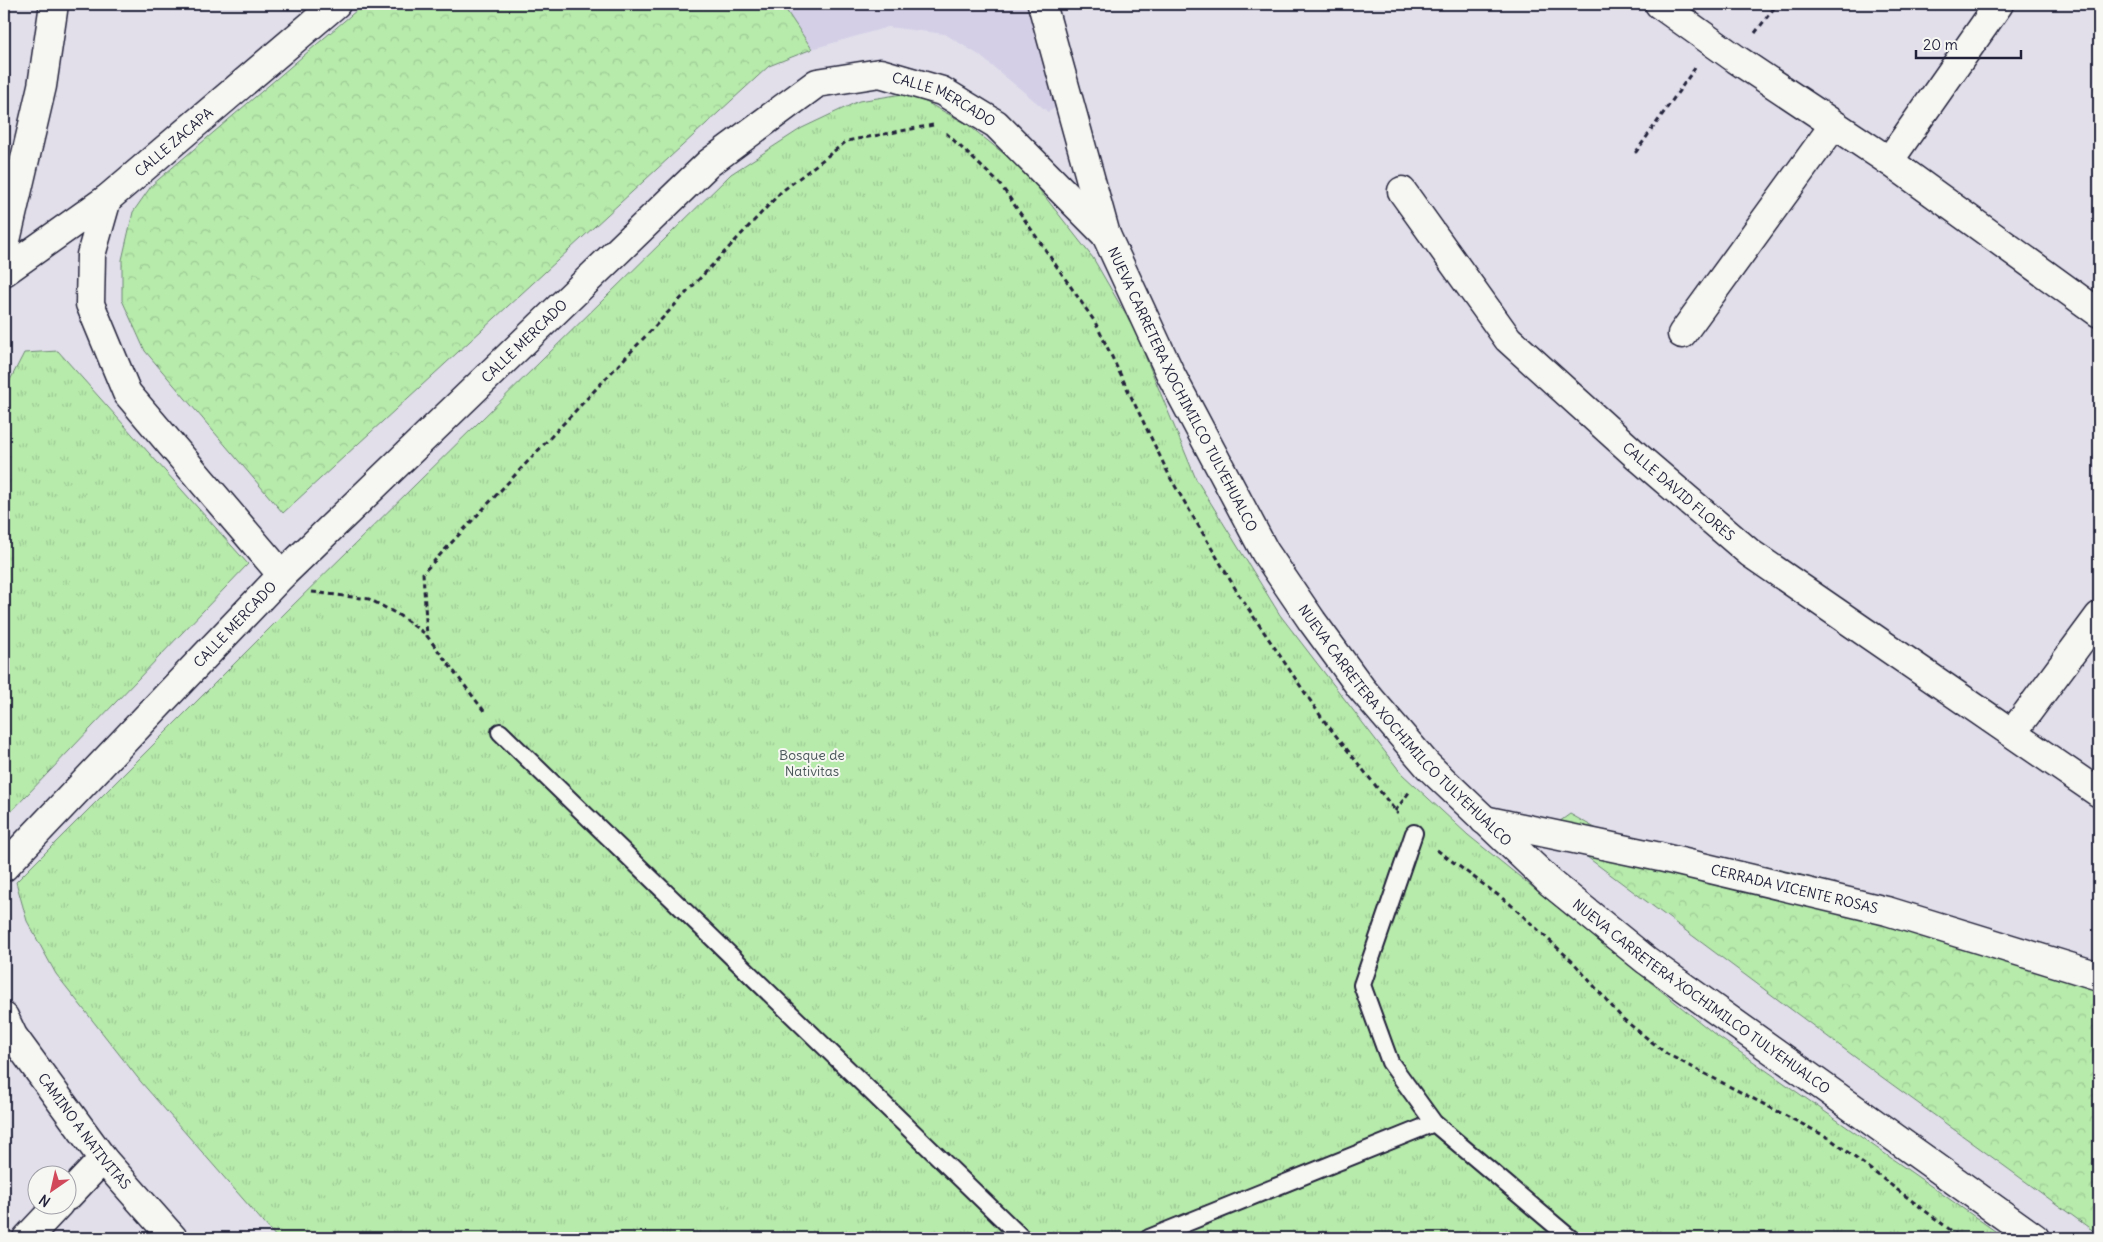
<svg xmlns="http://www.w3.org/2000/svg" width="2103" height="1242" viewBox="0 0 2103 1242" font-family="Delius,sans-serif">
	<defs>
		<pattern id="forest-crowns" width="20" height="18" patternUnits="userSpaceOnUse" patternTransform="scale(1.25)"><rect width="20" height="18" fill="#b7ebab"/><path d="M2 6a3 3 0 1 1 6 0M12 15a3 3 0 1 1 6 0" fill="none" stroke="#9dc994"/></pattern>
		<pattern id="park-tufts" width="24" height="20" patternUnits="userSpaceOnUse" patternTransform="scale(1.25)"><rect width="24" height="20" fill="#b7ebab"/><path d="M3 7l-1-3M5 7V3M7 7l1-3M15 17l-1-3M17 17v-4M19 17l1-3" fill="none" stroke="#9dc994"/></pattern>
	</defs>
	<rect width="100%" height="100%" fill="#e2dfeb"/>
	<filter id="ink" filterUnits="userSpaceOnUse"><feTurbulence type="fractalNoise" baseFrequency=".02" numOctaves="2"/><feDisplacementMap in="SourceGraphic" scale="10" xChannelSelector="R" yChannelSelector="G"/><feConvolveMatrix kernelMatrix="1 2 1 2 8 2 1 2 1" color-interpolation-filters="sRGB"/></filter>
	<g filter="url(#ink)">
		<path fill="#d4cfe6" d="M782,4h245l32,102 -11,6 -69,-57 -34,-21 -57,-7 -76,22z"/>
		<path fill="url(#forest-crowns)" stroke="#6c8673" d="M364,4h418l30,45 -43,17 -486,447 -138,-162 -23,-51v-40l11,-48 19,-27z
			M1570,814l34,19 186,39 126,33 183,64v266l-224,-163 -288,-215 -35,-30z"/>
		<path fill="url(#park-tufts)" stroke="#6c8673" d="M909,93l58,31 57,46 69,88 41,71 62,150 84,136 122,159 66,61 249,201 288,202h-1728l-136,-156 -85,-108 -29,-53 -11,-39 273,-273 442,-435 71,-46 57,-27z
			M58,351l190,213 -244,255v-427l20,-39z"/>
		<g fill="none" stroke-linecap="round" stroke-linejoin="round">
			<defs>
				<path id="lane" d="M500,732l522,506
					M1414,833l-52,152 28,77 44,61 136,115
					M1149,1238l285,-115"/>
				<g id="street">
					<path d="M1659,4l77,55 153,102 210,152"/>
					<path d="M1889,161l110,-157"/>
					<path id="s1" d="M1402,191l106,148 129,117 113,97 349,240"/>
					<path d="M107,199l-16,56 -1,49 37,89 155,182"/>
					<path id="s2" d="M4,272l103,-73 229,-195"/>
					<path d="M1682,334l152,-209"/>
					<path d="M2013,732l86,-116"/>
					<path id="s3" d="M1484,820l176,37 227,54 212,65"/>
					<path id="s4" d="M4,867l278,-292 427,-412 108,-80 63,-10 62,18 54,33 110,111"/>
					<path d="M68,1196l35,-37"/>
					<path d="M27,1238l32,-34"/>
				</g>
				<g id="secondary">
					<path id="s5" d="M1042,4l64,231 65,140 94,177 47,69 49,67 67,78 123,117 95,77 389,278"/>
					<path d="M4,249l38,-163 12,-82"/>
					<path id="s6" d="M4,1017l9,19 90,123 70,79"/>
				</g>
			</defs>
			<use href="#lane" stroke="#22223b" stroke-width="20"/>
			<use href="#street" stroke="#22223b" stroke-width="31"/>
			<use href="#secondary" stroke="#22223b" stroke-width="31"/>
			<path stroke="#22223b" stroke-width="3" stroke-dasharray="5 4" stroke-linecap="butt" d="M1755,33l22,-29
				M946,133l54,51 95,138 76,157 68,116 83,123 76,96
				M1636,151v1l59,-84
				M312,592l57,7 28,15 30,21
				M484,711l-57,-75 -4,-63 358,-381 66,-51 86,-16
				M1395,811l15,-20
				M1437,850l73,54 64,59 49,56 44,35 162,84 132,100"/>
			<use href="#lane" stroke="#f6f6f2" stroke-width="16"/>
			<use href="#street" stroke="#f6f6f2" stroke-width="28"/>
			<use href="#secondary" stroke="#f6f6f2" stroke-width="28"/>
		</g>
	</g>
	<g text-anchor="middle" stroke-width="4" stroke-linejoin="round" paint-order="stroke">
		<g font-size="14" fill="#22223b" stroke="#f6f6f2">
			<text dy="5" stroke="none"><textPath href="#s4" startOffset="1264">CALLE MERCADO</textPath></text>
			<text dy="5" stroke="none"><textPath href="#s2" startOffset="214">CALLE ZACAPA</textPath></text>
			<text dy="5" stroke="none"><textPath href="#s4" startOffset="740">CALLE MERCADO</textPath></text>
			<text dy="5" stroke="none"><textPath href="#s5" startOffset="412">NUEVA CARRETERA XOCHIMILCO TULYEHUALCO</textPath></text>
			<text dy="5" stroke="none"><textPath href="#s1" startOffset="411">CALLE DAVID FLORES</textPath></text>
			<text dy="5" stroke="none"><textPath href="#s4" startOffset="335">CALLE MERCADO</textPath></text>
			<text dy="5" stroke="none"><textPath href="#s5" startOffset="818">NUEVA CARRETERA XOCHIMILCO TULYEHUALCO</textPath></text>
			<text dy="5" stroke="none"><textPath href="#s3" startOffset="318">CERRADA VICENTE ROSAS</textPath></text>
			<text dy="5" stroke="none"><textPath href="#s5" startOffset="1222">NUEVA CARRETERA XOCHIMILCO TULYEHUALCO</textPath></text>
			<text dy="5" stroke="none"><textPath href="#s6" startOffset="140">CAMINO A NATIVITAS</textPath></text>
		</g>
		<g font-size="14" fill="#475457" stroke="#f6f6f2">
			<text x="812" y="760">Bosque de<tspan x="812" dy="16">Nativitas</tspan></text>
		</g>
	</g>
	<rect width="2103" height="1242" fill="none" stroke="#f6f6f2" stroke-width="20"/>
	<rect x="10" y="10" width="2083" height="1222" fill="none" stroke="#22223b" stroke-width="2" filter="url(#ink)"/>
	<g transform="translate(52 1190) rotate(214)"><circle r="24" fill="#f6f6f2" stroke="#a1a1a9"/>
	<path d="M0-4L9 19L0 12L-9 19Z" fill="#d1495b"/>
	<text y="-8" font-size="14" font-weight="bold" text-anchor="middle" fill="#22223b">N</text>
	</g>
	<path d="M1916 50v8h105v-8" fill="none" stroke="#22223b" stroke-width="2.5"/>
	<text x="1923" y="50" font-size="15" fill="#22223b" stroke="#f6f6f2" stroke-width="4" paint-order="stroke">20 m</text>
</svg>
